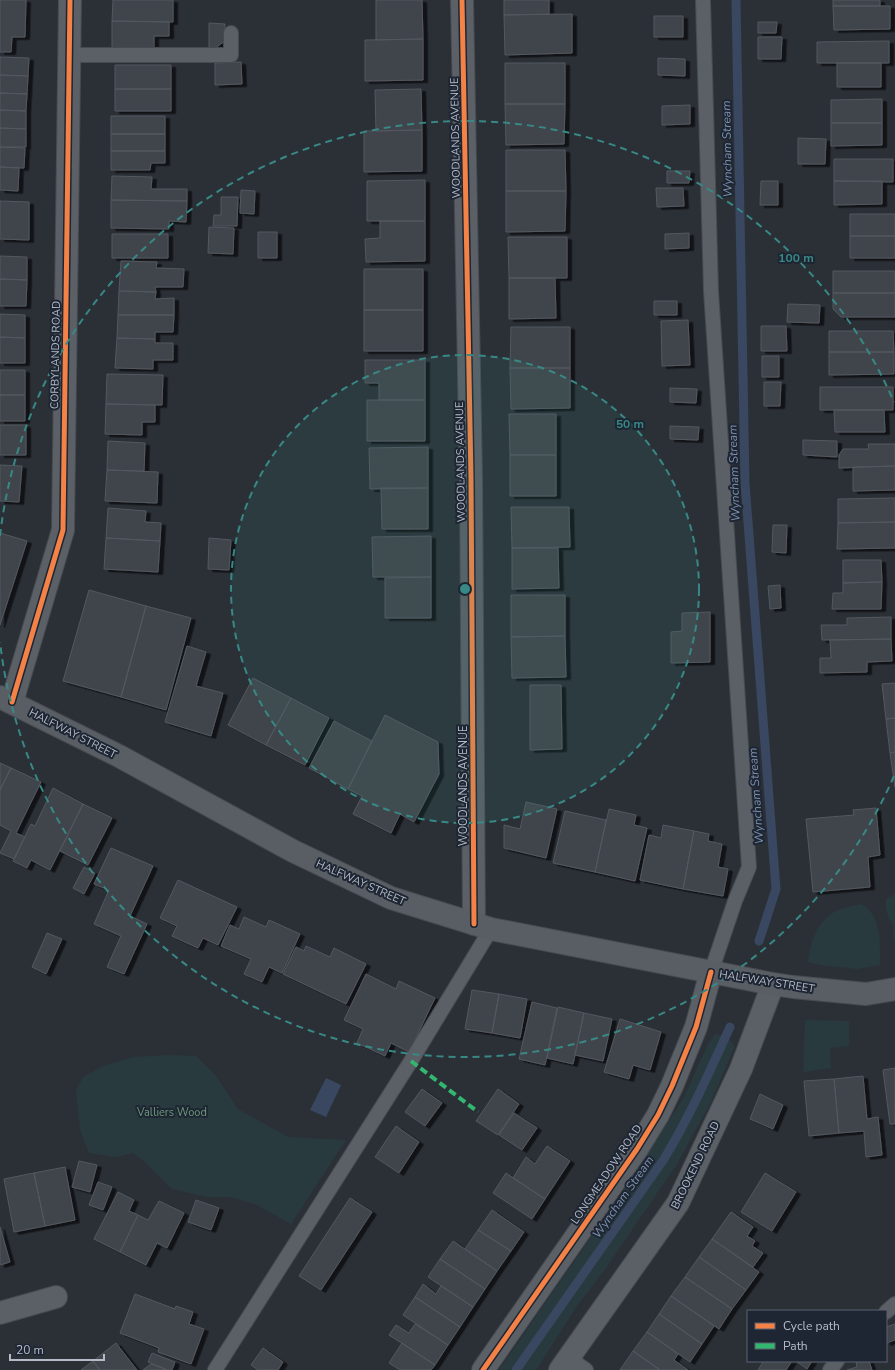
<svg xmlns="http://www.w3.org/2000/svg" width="895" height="1370" viewBox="0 0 895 1370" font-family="'Nunito Sans',sans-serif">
	<defs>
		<filter id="shadow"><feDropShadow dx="4.5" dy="2.5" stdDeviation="0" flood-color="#0009"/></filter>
	</defs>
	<rect width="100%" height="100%" fill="#2b3037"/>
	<path fill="#283a3d" d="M893,895h2v48l-2,-6 1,-11c-6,-9 -9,-15 -8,-27z
		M860,904c22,8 20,42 20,61l-23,4 -37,-4 -12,-3c2,-19 9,-41 28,-51 7,-3 16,-5 24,-7z
		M805,1020l44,1v25l-19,2 1,20 -28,4z
		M715,1034l8,2 10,7 1,5 -23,54 -34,62 -71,104 -29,38 -41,64h-37l84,-121 86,-128 15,-24 24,-53z
		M171,1055l25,1 20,20 22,33 50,28 58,3 -55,84 -34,-19 -26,-8h-24l-35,-8 -26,-26 -13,-10 -17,4 -27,-4 -9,-23 -4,-40 7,-13 18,-10 32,-10z"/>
	<path fill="#394760" d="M326,1078l15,7 -15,32 -16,-7z"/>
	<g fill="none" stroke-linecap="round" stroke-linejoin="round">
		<path stroke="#394760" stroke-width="9" d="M736,0l9,483 31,406 -17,52
			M516,1370l148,-211c26,-43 45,-86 66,-132"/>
	</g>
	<path fill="#40444b" stroke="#53585f" filter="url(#shadow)" d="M0,0h26l-1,37h-13l-1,15h-11z
		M113,0h60v22l-61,-1z
		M376,0h46l1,39 -47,1z
		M504,0h45v14l-45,1z
		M833,0h47v6h-47z
		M833,6h57v23l-56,1z
		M572,14v39l-67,2 -1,-40z
		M654,16h29v21h-29z
		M112,21l57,1v14h-15v12h-42z
		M758,22h19l-1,11h-18z
		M209,23l16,1v17l-10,7h-6z
		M758,37h24l-1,22h-23z
		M423,39v41l-58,1v-41z
		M889,41v22h-72v-21z
		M0,57l29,1 -1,18 -28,-1z
		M658,58l27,1v17l-27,-1z
		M241,62l1,22 -27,1v-22z
		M505,63h60v41h-60z
		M837,63h44v24h-44z
		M115,65h56v24h-56z
		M0,75l28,1 -1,18 -27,-1z
		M115,89h56v22h-56z
		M421,89l1,41 -46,1 -1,-41z
		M0,93l27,1 -1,17 -26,-1z
		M882,99v24h-51v-23z
		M505,104h60l-1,40 -58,1z
		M690,105v19l-28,1v-19z
		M0,110l26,1v18l-26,-1z
		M111,116h54v18h-54z
		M831,123h51v22l-51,1z
		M0,128l26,1v18h-26z
		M422,130v41l-58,1v-41z
		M111,134h54v17h-54z
		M798,138l28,1 -1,25h-27z
		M0,147l25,1 -1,20 -24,-1z
		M506,150h59l1,41h-60z
		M111,151h54v12h-14l-1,7h-39z
		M834,159h59v23l-59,-1z
		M0,167l19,1 -1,23 -18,-1z
		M667,171h23l-1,12h-22z
		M112,176l40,1 -1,12h36v12l-76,-1z
		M425,180v41h-58v-40z
		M761,181h17v24h-18z
		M834,181h48v23l-48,1z
		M656,188h27l1,18 -27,1z
		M241,190l14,1 -1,23 -14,-1z
		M506,191h60l-1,40 -59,1z
		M221,197h17l-1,29h-24l1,-11h7z
		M111,200l76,1 -1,21 -17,-1v8l-58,-1z
		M0,201l29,1v38l-29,-1z
		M850,214h45v22h-45z
		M380,221h45v40l-59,1 -1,-23 15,-1z
		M209,227l25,1 -1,26 -25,-1z
		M258,232h19v26h-19z
		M689,233v15l-24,1v-15z
		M112,234h56v24h-56z
		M850,236h45v22h-45z
		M508,237h59v41h-58z
		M0,256l27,1v23l-27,-1z
		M121,261l36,1 -1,6 28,1 -1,18h-28l1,5 -37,-1z
		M364,269h59v41h-59z
		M833,271h62v22h-62z
		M509,278h46l1,40 -47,1z
		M0,279l27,1 -1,26h-26z
		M119,291l37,1 -1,7 19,-1v17h-56z
		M833,293h62v24h-54l-8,-8z
		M654,301h23v14h-23z
		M788,304l32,1 -1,18 -32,-1z
		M364,310h59v41h-59z
		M0,314l25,1v23l-25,-1z
		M118,315h56l-1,17h-18v7l-38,-1z
		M688,320l2,45 -28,1 -1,-45z
		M761,326h25l1,25h-26z
		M511,327h59v41h-60z
		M829,331h64l1,21h-65z
		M0,337l25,1v25h-25z
		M117,338l38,1v4h18v17h-20v9l-38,-1z
		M829,352h65v22l-65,1z
		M762,356h17v21h-17z
		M365,360h60v40h-46v-17h-14z
		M510,368h60v40l-59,1z
		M0,370h25v25h-25z
		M107,374l56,1 -1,30 -56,-1z
		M764,382h17l-1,24h-16z
		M820,387h73v23h-73z
		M670,388l27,1 -1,14 -26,-1z
		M0,395h25v26h-25z
		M367,400h58v41h-58z
		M106,404l49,1v17h-13v13l-37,-1z
		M834,410h50l1,22h-50z
		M509,414h47v41h-46z
		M0,425h26v30h-26z
		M670,426l29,1 -1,13 -28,-1z
		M803,440l34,1v16l-34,-2z
		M108,441l37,2 -1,28 -37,-1z
		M868,444h27v22l-56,2v-13l4,-6h26z
		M428,447v41l-58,1 -1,-41z
		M510,455h46v41h-46z
		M0,465l22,1 -3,36 -19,-1z
		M895,466v24l-42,1v-24z
		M107,470l51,2 -1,31 -52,-2z
		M381,488h47v41h-46z
		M895,498v24l-57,1v-24z
		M511,507h58l1,40 -58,1z
		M108,508l38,3 -1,11 16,1 -1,18 -54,-3z
		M895,522v26l-58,1 1,-26z
		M773,525h14l-1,28 -14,-1z
		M0,533l27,8 -27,84z
		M431,536v41h-58l-1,-40z
		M106,538l54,3 -2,31 -54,-3z
		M209,538l22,2 -2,30 -21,-1z
		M512,548h46l1,40 -47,1z
		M843,560h38l1,22 -39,1z
		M431,577v41h-46v-40z
		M882,582l-1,27h-49l1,-16h10v-10z
		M780,585l1,23 -11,1 -2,-23z
		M89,590l57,16 -25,91 -58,-16z
		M511,595h54v41l-54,1z
		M146,606l45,12 -25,92 -45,-13z
		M710,612v50l-39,1v-31l11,-1v-18z
		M891,617v22l-69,1 -1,-15h26v-7z
		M565,636l1,41 -54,1 -1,-41z
		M891,639l1,22 -25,1v10l-47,1v-15h11l-1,-18z
		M187,646l19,6 -10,34 27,7 -12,43 -46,-14z
		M253,678l38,20 -25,47 -38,-20z
		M895,683v35l-9,1 -4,-35z
		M530,685h31l1,64 -32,1z
		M291,698l38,20 -24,47 -39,-20z
		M385,715l53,27 1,32 -25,48 -14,-8 -9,19 -38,-19 9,-18 -14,-7z
		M895,718v34l-5,1 -4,-34z
		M334,721l38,20 -24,48 -39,-21z
		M895,752v35l-5,-34z
		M0,763l11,5 -11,22z
		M11,768l30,14 -25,51 9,4 -11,22 -14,-6 11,-22 -11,-6v-35z
		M53,788l30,16 -33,66 -19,-10 -4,8 -14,-7 18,-37 4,2z
		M526,802l31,7 -11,49 -42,-10v-23l16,4z
		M83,804l29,14 -24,47 -28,-14z
		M876,808l4,47 -12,2 2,30 -57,5 -7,-73 48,-4 -1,-5z
		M609,809l27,6 -2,10 13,3 -12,53 -40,-9z
		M565,811l41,9 -11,52 -42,-9z
		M663,825l31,6 -11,58 -43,-9 9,-45 12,3z
		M694,831l15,3 -1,7 14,3 -4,23 10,2 -5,27 -40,-7z
		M111,848l42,18 -23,50 17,8 -23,50 -17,-7 14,-31 -27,-12 15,-34 -15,-6z
		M84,867l11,6 -11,21 -11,-6z
		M178,880l59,27 -19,38 -15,-7 -5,10 -26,-12 5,-10 -17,-8z
		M244,917l22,10 3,-7 31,14 -18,39 -13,-6 -7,15 -18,-8 7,-15 -30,-13 9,-21 9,4z
		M47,933l15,6 -16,35 -14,-7z
		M306,946l24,11 4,-9 32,16 -20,40 -63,-30 13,-27 8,4z
		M366,974l30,15 3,-8 36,17 -26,54 -18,-9 -6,13 -28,-13 6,-14 -19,-9z
		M472,990l27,4 -7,39 -27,-4z
		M499,994l28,5 -7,39 -28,-5z
		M532,1002l25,6 -12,57 -26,-6z
		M558,1007l26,6 -11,51 -26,-6z
		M584,1013l28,6 -9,42 -28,-6z
		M620,1019l41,13 -11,38 -17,-5 -4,14 -25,-7z
		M895,1068v56h-5l-7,-54z
		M863,1076l4,43 11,-2 4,38 -16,2 -2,-26 -25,2 -5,-54z
		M834,1079l5,54 -30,3 -5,-55z
		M422,1089l20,14 -17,23 -20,-14z
		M498,1089l21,15 -21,31 -22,-14z
		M760,1094l23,11 -10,24 -23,-10z
		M514,1113l23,15 -15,22 -23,-15z
		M396,1126l23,16 -20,31 -24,-16z
		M547,1146l23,15 -25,38 -32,-21 13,-21 9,7z
		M79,1161l18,4 -7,27 -18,-5z
		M65,1167l10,53 -30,6 -11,-53z
		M34,1173l11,53 -31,6 -10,-53z
		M506,1173l39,26 -13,20 -39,-26z
		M765,1173l31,19 -24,39 -31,-19z
		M98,1182l14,5 -9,23 -14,-5z
		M118,1192l16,8 -5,11 9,4 -18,37 -26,-13z
		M350,1198l22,14 -51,78 -22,-14z
		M196,1200l23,8 -8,22 -23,-8z
		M159,1201l25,12 -17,35 -10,-5 -11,22 -26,-13 18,-37 10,5z
		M492,1210l32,22 -13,19 -33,-21z
		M731,1212l22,15 -6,9 8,5 -3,5 11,7 -10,14 -41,-28z
		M0,1227l10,35 -10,3z
		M478,1230l33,21 -14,20 -32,-22z
		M712,1239l47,33 -13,18 -47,-33z
		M453,1241l44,30 -12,18 -45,-30z
		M699,1257l47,33 -14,19 -47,-32z
		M440,1259l45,30 -12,18 -45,-30z
		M685,1277l47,32 -13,20 -48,-33z
		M423,1284l13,10 5,-8 32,21 -13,20 -45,-30z
		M135,1294l40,15 1,-3 17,6 -4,12 15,5 -13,35 -33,-12 1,-4 -39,-15z
		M671,1296l43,30 -12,18 -43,-30z
		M415,1297l45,30 -12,18 -45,-30z
		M659,1314l43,30 -12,18 -43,-30z
		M415,1324l33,21 -13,20 -46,-30 7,-10 13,8z
		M895,1324v16l-9,3v-16z
		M647,1332l31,22 -4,6 14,10h-28l-27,-19z
		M116,1343l21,27h-37l-7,-9z
		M402,1343l33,22 -4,5h-31l-11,-7z
		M263,1348l20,14 -5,8h-20l-7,-5z
		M633,1351l27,19h-40z
		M152,1353l23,9 -3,8h-4l-20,-8z
		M93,1361l7,9h-19z
		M762,1361h30l-6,9h-28l5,-8z
		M796,1361h16l-5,8z
		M856,1361h13l3,9h-25l10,-3z
		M151,1364l16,6h-24z"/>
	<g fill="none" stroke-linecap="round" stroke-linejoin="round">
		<defs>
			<path id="service" d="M703,0l8,291 38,576 -14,34 -24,71
				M69,55h162v-22
				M886,1312l9,-8
				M569,1358l17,12
				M215,1370l196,-309 80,-132
				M830,1370l7,-9"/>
			<path id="minor" d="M462,0l9,479 3,445
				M12,702l51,-172 7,-530
				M0,1313l56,-16
				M483,1370l154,-221 21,-34 14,-29 24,-59 15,-55
				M560,1370l118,-167 63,-134 32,-85"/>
			<path id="secondary" d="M0,697l119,59 174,95 98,47 100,31 282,55 20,3 73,7 29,-5"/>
		</defs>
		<use href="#service" stroke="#474b50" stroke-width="16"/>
		<use href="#minor" stroke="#474b50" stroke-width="24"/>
		<use href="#secondary" stroke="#474b50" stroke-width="24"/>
		<use href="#service" stroke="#5b5f66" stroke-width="14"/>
		<use href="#minor" stroke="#5b5f66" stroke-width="22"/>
		<use href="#secondary" stroke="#595d64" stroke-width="22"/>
		<path stroke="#33b770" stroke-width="4" stroke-dasharray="8 4" stroke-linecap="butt" d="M411,1061l67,51"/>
		<defs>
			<path id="cycleway" d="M462,0l9,479 3,445
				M12,702l51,-172 7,-530
				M483,1370l154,-221 21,-34 14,-29 24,-59 15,-55"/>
		</defs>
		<use href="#cycleway" stroke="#1e2633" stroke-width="8"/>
		<use href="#cycleway" stroke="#f48246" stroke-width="5"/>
	</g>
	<circle cx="465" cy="589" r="234" fill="#388885" fill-opacity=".12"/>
	<g fill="none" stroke="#388885" stroke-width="2" stroke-dasharray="7 5">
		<circle cx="465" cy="589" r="234"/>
		<path d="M894 776A468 468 0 0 1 0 642M0 536A468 468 0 0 1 894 402"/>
	</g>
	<g text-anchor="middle" stroke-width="4" stroke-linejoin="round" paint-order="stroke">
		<g font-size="11" fill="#b5bcc9" stroke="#1e2633">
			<text transform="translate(455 138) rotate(-91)" y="4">WOODLANDS AVENUE</text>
			<text transform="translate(55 355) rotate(-89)" y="4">CORBYLANDS ROAD</text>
			<text transform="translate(460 462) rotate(-91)" y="4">WOODLANDS AVENUE</text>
			<text transform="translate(73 733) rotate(27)" y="4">HALFWAY STREET</text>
			<text transform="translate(463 786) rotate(-90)" y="4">WOODLANDS AVENUE</text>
			<text transform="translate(361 882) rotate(24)" y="4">HALFWAY STREET</text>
			<text transform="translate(767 981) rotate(9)" y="4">HALFWAY STREET</text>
			<text transform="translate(695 1165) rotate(-64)" y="4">BROOKEND ROAD</text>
			<text transform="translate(606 1174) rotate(-56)" y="4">LONGMEADOW ROAD</text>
		</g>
		<g font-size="11" fill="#6d9879" stroke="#1e2633">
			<text x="172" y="1116">Valliers Wood</text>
		</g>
		<g font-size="12" font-style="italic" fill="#7e91af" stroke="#1e2633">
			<text transform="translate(727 149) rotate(-91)" y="4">Wyncham Stream</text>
			<text transform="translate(734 473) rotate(-92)" y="4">Wyncham Stream</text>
			<text transform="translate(756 796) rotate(-94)" y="4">Wyncham Stream</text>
			<text transform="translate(623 1197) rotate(-55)" y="4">Wyncham Stream</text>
		</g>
	</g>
	<circle cx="465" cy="589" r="6" fill="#388885" stroke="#1e2633" stroke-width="2"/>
	<g font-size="12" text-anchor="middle" font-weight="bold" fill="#388885" stroke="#1e2633" stroke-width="4" stroke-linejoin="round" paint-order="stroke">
		<text x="796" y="262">100 m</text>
		<text x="630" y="428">50 m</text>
	</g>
	<rect x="747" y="1310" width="140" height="52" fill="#1e2633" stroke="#5a626f"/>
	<rect x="755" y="1323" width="20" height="6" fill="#f48246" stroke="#5a626f"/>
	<text x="783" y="1330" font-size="12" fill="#b5bcc9">Cycle path</text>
	<rect x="755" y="1343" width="20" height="6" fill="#33b770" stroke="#5a626f"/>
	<text x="783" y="1350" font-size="12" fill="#b5bcc9">Path</text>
	<path d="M10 1354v6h94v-6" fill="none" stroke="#b5bcc9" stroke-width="2"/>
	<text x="16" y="1354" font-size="12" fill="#b5bcc9" stroke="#1e2633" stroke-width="3" paint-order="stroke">20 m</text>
</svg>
